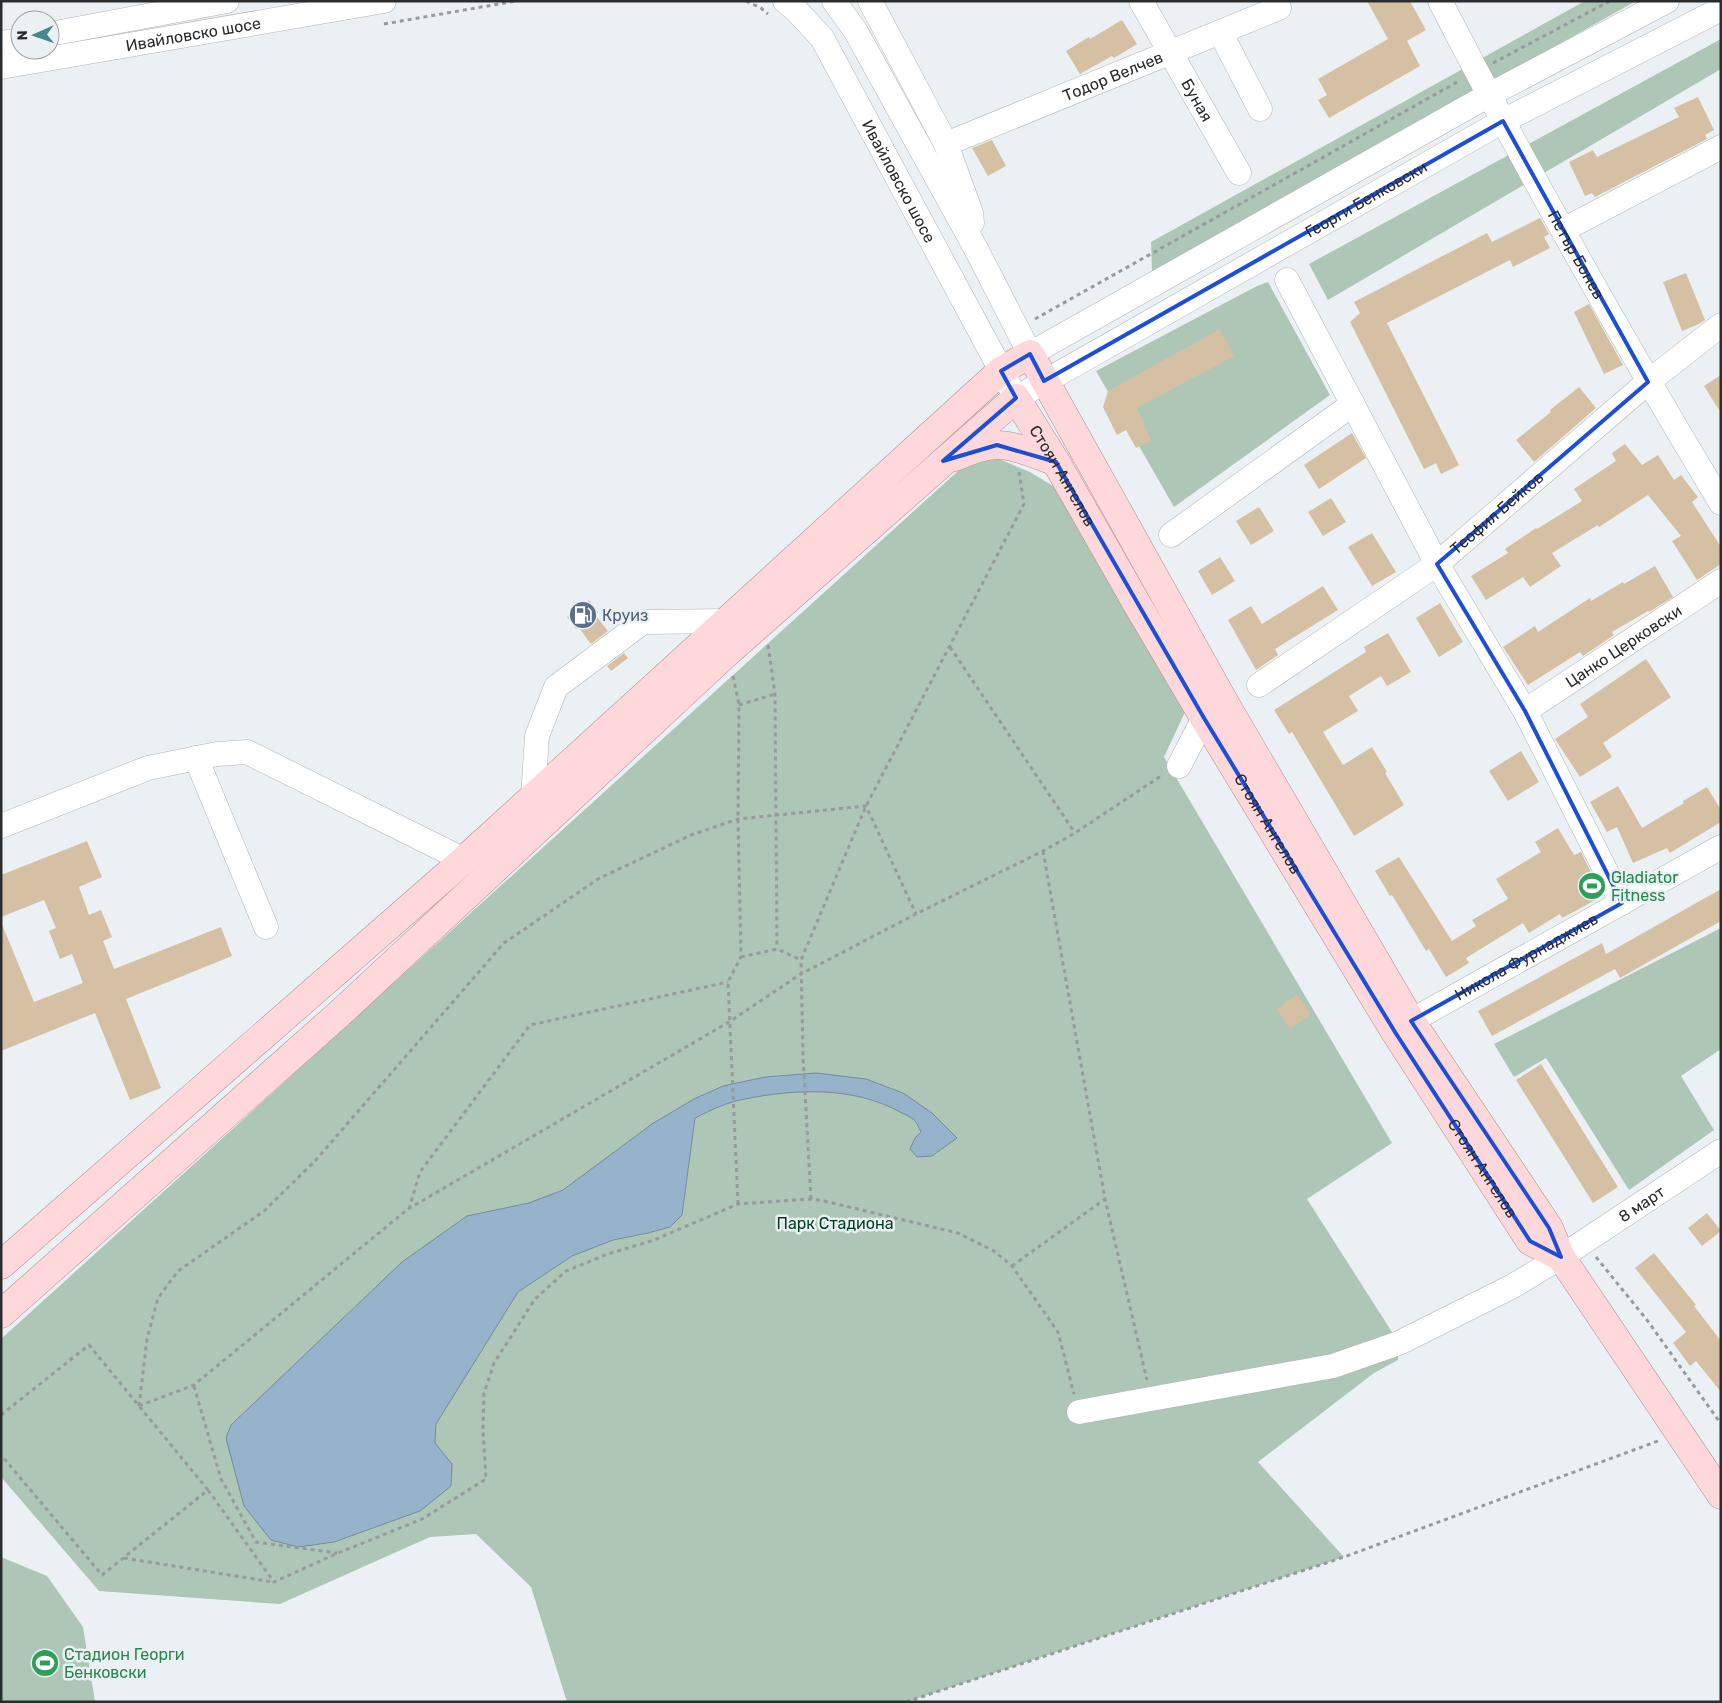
<svg xmlns="http://www.w3.org/2000/svg" width="1722" height="1703" viewBox="0 0 1722 1703" font-family="Rubik,sans-serif">
	<rect width="100%" height="100%" fill="#ebf0f4"/>
	<path fill="#aec6b6" d="M1585,1h51l-484,271 -1,-30z
		M1721,39v30l-393,231 -19,-36z
		M1268,282l62,113 -156,112 -78,-136 161,-85z
		M999,459l31,13 28,17 127,223 -21,45 228,386 -85,56 92,144 -1,17 -24,13 -116,89 86,95 -438,145h-339l-36,-115 -55,-53 -46,3 -150,67 -181,-13 -98,-114v-138l968,-878z
		M1721,928v121l-40,27 33,54 -85,60 -83,-132 -32,19 -20,-33z
		M1,1557l46,19 36,51 12,75h-94z"/>
	<path fill="#97b3cb" stroke="#768a9c" d="M816,1073l50,6 37,14 29,20 25,25 -25,18 -15,1 -7,-8 5,-11 6,-6c-2,-4 -4,-10 -8,-13 -4,-3 -9,-5 -13,-7 -47,-26 -105,-23 -155,-13 -18,3 -34,11 -50,19l-13,97 -12,12 -22,6 -35,7 -41,16 -54,36 -82,132 -1,19 17,21 -1,22 -31,25 -86,31 -36,5 -27,-7 -27,-34 -18,-68 5,-13 171,-163 65,-46 62,-13 34,-13 89,-66 42,-25 29,-13 42,-9z"/>
	<path fill="#d6c0a4" d="M1367,1h43l16,29 -19,11 13,25 -91,52 -11,-18 9,-5 -9,-16 70,-40z
		M1122,20l15,24 -23,14 -2,-2 -32,18 -14,-23 23,-14 1,2z
		M1698,97l16,33 -9,5 2,4 -112,58 -3,-4 -7,3 -16,-34 24,-12 4,7 82,-40 -5,-9z
		M992,140l14,26 -18,10 -16,-28z
		M1540,218l9,16 -5,3 6,11 -37,19 -3,-7 -123,63 72,142 -18,9 -5,-11 -12,6 -74,-147 10,-9 -6,-11 133,-69 5,9z
		M1686,273l19,47 -6,4 -17,7 -19,-49z
		M1589,304l34,61 -19,9 -30,-62z
		M1220,329l14,27 -97,52 14,32 -15,8 -10,-18 -9,5 -14,-28 5,-16z
		M1721,375v38l-17,-27z
		M1579,387l17,21 -62,54 -18,-22 35,-28 -1,-2z
		M1352,433l14,25 -47,31 -15,-24z
		M1625,444l17,21 16,-10 16,25 7,-5 17,22 -6,5 29,45v17l-24,16 -25,-39 9,-5 -33,-41 -49,32 -1,-2 -46,28 9,13 -31,21 -7,-10 -37,23 -15,-24 37,-23 -3,-4 31,-21 1,1 45,-28 -8,-12 42,-28 -4,-8z
		M1331,498l15,24 -23,14 -15,-24z
		M1259,507l15,24 -23,14 -15,-24z
		M1372,533l24,39 -24,14 -24,-39z
		M1220,557l15,24 -23,14 -14,-24z
		M1655,566l18,31 -24,15 -1,-1 -36,21 2,3 -31,21 -3,-4 -52,33 -25,-38 32,-21 3,6 52,-34 1,3 32,-19 1,2z
		M1323,586l15,24 -63,39 3,6 -22,15 -28,-50 23,-14 11,18z
		M589,600l9,12 -3,3 13,16 -17,13 -12,-16 -3,1 -9,-12z
		M1440,603l23,39 -24,15 -23,-39z
		M1388,633l23,39 -24,14 -6,-10 -32,20 9,15 -35,21 20,33 29,-18 15,25 -2,1 19,32 -50,31 -62,-104 -3,2 -15,-24 92,-58 -2,-5z
		M624,653l4,5 -17,13 -4,-5z
		M1646,659l25,38 -68,46 9,14 -32,20 -25,-38 33,-22 -8,-13z
		M1521,751l18,31 -31,19 -19,-30z
		M1618,786l24,42 42,-25 -1,-2 24,-14 14,23v12l-51,31 -3,-5 -34,15 -16,-36 -10,5 -17,-30z
		M1558,828l16,27 7,-3 22,44 -41,22 -2,-4 -31,19 -6,-10 -57,35 3,5 -23,14 -17,-28 -3,2 -34,-56 -2,1 -15,-25 24,-14 53,84 24,-15 -4,-6 36,-21 -12,-20 45,-27 -6,-10z
		M87,841l15,36 -23,10 10,28 12,-5 11,27 -9,4 11,28 107,-42 11,29 -106,43 35,89 -31,12 -35,-87 -94,38v-129l33,80 49,-19 -11,-29 -12,5 -11,-28 7,-3 -12,-28 -43,17v-42z
		M1721,889v32l-101,57 -5,-9 -123,67 -14,-25 124,-68 4,11z
		M1297,994l14,20 -21,15 -13,-20z
		M1541,1064l77,123 -25,16 -77,-123z
		M1707,1213l14,18 -19,15 -14,-18z
		M1654,1253l42,52 -2,1 27,35v51l-25,-31 -6,5 -17,-23 13,-11 -51,-64z"/>
	<g fill="none" stroke-linecap="round" stroke-linejoin="round">
		<defs>
			<g id="minor">
				<path id="s1" d="M785,1l12,10 25,27 194,360 487,-277 218,-112"/>
				<path d="M834,1l21,29 120,217 55,107 459,-259 178,-94"/>
				<path d="M870,1l76,143 25,69 1,10"/>
				<path id="s2" d="M1141,1l98,172"/>
				<path id="s3" d="M1440,1c88,171 182,338 281,502"/>
				<path d="M1220,32l40,77"/>
				<path d="M50,34l177,-33"/>
				<path d="M1,43l19,-3"/>
				<path id="s4" d="M1,67l383,-66"/>
				<path id="s5" d="M946,144l333,-136"/>
				<path d="M1563,230l158,-83"/>
				<path d="M1287,280l150,284 88,147 97,192"/>
				<path d="M1171,535l182,-131"/>
				<path id="s6" d="M1259,685l178,-121 211,-182 73,-57"/>
				<path id="s7" d="M1525,711l196,-130"/>
				<path d="M196,758l70,169"/>
				<path d="M1179,766l25,-48"/>
				<path d="M533,798l4,-62 19,-49 87,-65 84,-1"/>
				<path d="M1,826l147,-58 69,-14 30,-2 217,108"/>
				<path id="s8" d="M1411,1021l310,-174"/>
				<path id="s9" d="M1079,1412l254,-46 66,-23 114,-57 48,-29 160,-106"/>
			</g>
			<g id="major">
				<path d="M955,457c13,-6 27,-11 41,-12 17,-1 44,11 60,17"/>
				<path d="M1,1265l463,-405 537,-489 29,-17 196,351 185,316 138,207 12,29 160,238"/>
				<path id="s10" d="M1,1314l338,-300 390,-363 287,-253 40,64 81,142 67,114 191,314 135,209 31,16"/>
			</g>
		</defs>
		<use href="#minor" stroke="#b0b5b9" stroke-width="25"/>
		<use href="#major" stroke="#b48b8e" stroke-width="29"/>
		<path stroke="#979b9e" stroke-width="3" stroke-dasharray="4 4" stroke-linecap="butt" d="M746,1l15,7 7,6
			M384,24l132,-23
			M1493,63l117,-62
			M1035,319l424,-238
			M768,645l7,49 2,255
			M950,647l125,186
			M733,676l6,29 -1,114 3,138 -13,25 10,222
			M739,705l36,-11
			M1043,851l62,348 42,181
			M741,957l36,-8 24,11
			M811,1199l-8,-143 -2,-96 65,-154 158,-302 -5,-32
			M409,1209l11,-37 110,-147 198,-43
			M1596,1257l51,63 74,104
			M1012,1266l93,-67
			M194,1386l27,93 35,63 81,11
			M139,1406l55,-21 214,-176 321,-187 72,-48 115,-60 127,-63 32,-18 86,-57
			M139,1406l8,-67 11,-41 20,-27 86,-60 51,-50 189,-218 94,-64 93,-44 47,-16 128,-13 50,108
			M1,1415l88,-70 119,145 -106,85 -101,-120
			M208,1490l66,92 64,-29 84,-34 64,-40 -3,-49 1,-37 10,-30 41,-64 31,-28 42,-17 46,-14 84,-36 73,-5 13,2 134,32 36,18 18,15 46,66 16,62
			M124,1558l149,24
			M906,1702l438,-145 314,-116"/>
		<use href="#minor" stroke="#fff" stroke-width="24"/>
		<use href="#major" stroke="#fed8da" stroke-width="28"/>
	</g>
	<path fill="none" stroke="#1d4ed8" stroke-width="4" stroke-linejoin="round" d="M1503,121l145,261 -211,182 88,147 97,192 -211,118 138,207 12,29 -31,-16 -135,-209 -191,-314 -148,-256 -59,-17 -54,16 73,-63 -15,-27 29,-17 14,27z"/>
	<defs>
		<symbol id="fuel-disc" viewBox="-11 -11 22 22"><circle r="9.5" fill="#5c6f8a" stroke="#ebf0f4"/><path d="M-5.5-6h7V0h2V4h1.3V-2.5L3-4.5l.8-.8L6-3V5H2.5V1h-1V6h-7ZM-4.2-4.7v3.2H.2V-4.7Z" fill="#fff"/></symbol>
		<symbol id="stadium-disc" viewBox="-11 -11 22 22"><circle r="9.5" fill="#2e9e5b" stroke="#ebf0f4"/><path d="M0-5a6.5 5 0 1 0 0 10a6.5 5 0 1 0 0-10ZM-3.5-1.8h7v3.6h-7Z" fill="#fff"/></symbol>
	</defs>
	<g fill-rule="evenodd">
		<use href="#fuel-disc" x="567" y="599" width="32" height="32"/>
		<use href="#stadium-disc" x="1576" y="870" width="32" height="32"/>
		<use href="#stadium-disc" x="29" y="1647" width="32" height="32"/>
	</g>
	<g text-anchor="middle" stroke-width="5" stroke-linejoin="round" paint-order="stroke">
		<g font-size="16" fill="#2a2c2e" stroke="#ebf0f4">
			<text dy="6" stroke="none"><textPath href="#s4" startOffset="195">Ивайловско шосе</textPath></text>
			<text dy="6" stroke="none"><textPath href="#s5" startOffset="180">Тодор Велчев</textPath></text>
			<text dy="6" stroke="none"><textPath href="#s2" startOffset="114">Буная</textPath></text>
			<text dy="6" stroke="none"><textPath href="#s1" startOffset="215">Ивайловско шосе</textPath></text>
			<text dy="6" stroke="none"><textPath href="#s1" startOffset="864">Георги Бенковски</textPath></text>
			<text dy="6" stroke="none"><textPath href="#s3" startOffset="288">Петър Бонев</textPath></text>
			<text dy="6" stroke="none"><textPath href="#s10" startOffset="1458">Стоян Ангелов</textPath></text>
			<text dy="6" stroke="none"><textPath href="#s6" startOffset="294">Теофил Бейков</textPath></text>
			<text dy="6" stroke="none"><textPath href="#s7" startOffset="118">Цанко Церковски</textPath></text>
			<text dy="6" stroke="none"><textPath href="#s10" startOffset="1862">Стоян Ангелов</textPath></text>
			<text dy="6" stroke="none"><textPath href="#s8" startOffset="132">Никола Фурнаджиев</textPath></text>
			<text dy="6" stroke="none"><textPath href="#s10" startOffset="2268">Стоян Ангелов</textPath></text>
			<text dy="6" stroke="none"><textPath href="#s9" startOffset="608">8 март</textPath></text>
		</g>
		<g font-size="16" fill="#4e5e75" stroke="#ebf0f4" text-anchor="start">
			<text x="602" y="621">Круиз</text>
		</g>
		<g font-size="16" fill="#27864d" stroke="#ebf0f4" text-anchor="start">
			<text x="1611" y="883">Gladiator<tspan x="1611" dy="18">Fitness</tspan></text>
			<text x="64" y="1660">Стадион Георги<tspan x="64" dy="18">Бенковски</tspan></text>
		</g>
		<g font-size="16" fill="#003c20" stroke="#ebf0f4">
			<text x="835" y="1229">Парк Стадиона</text>
		</g>
	</g>
	<rect width="1722" height="1703" fill="none" stroke="#2a2c2e" stroke-width="5"/>
	<g transform="translate(35 35) rotate(268)"><circle r="24" fill="#ebf0f4" stroke="#9ea2a5"/>
	<path d="M0-4L9 19L0 12L-9 19Z" fill="#428a8c"/>
	<text y="-8" font-size="14" font-weight="bold" text-anchor="middle" fill="#2a2c2e">N</text>
	</g>
</svg>
